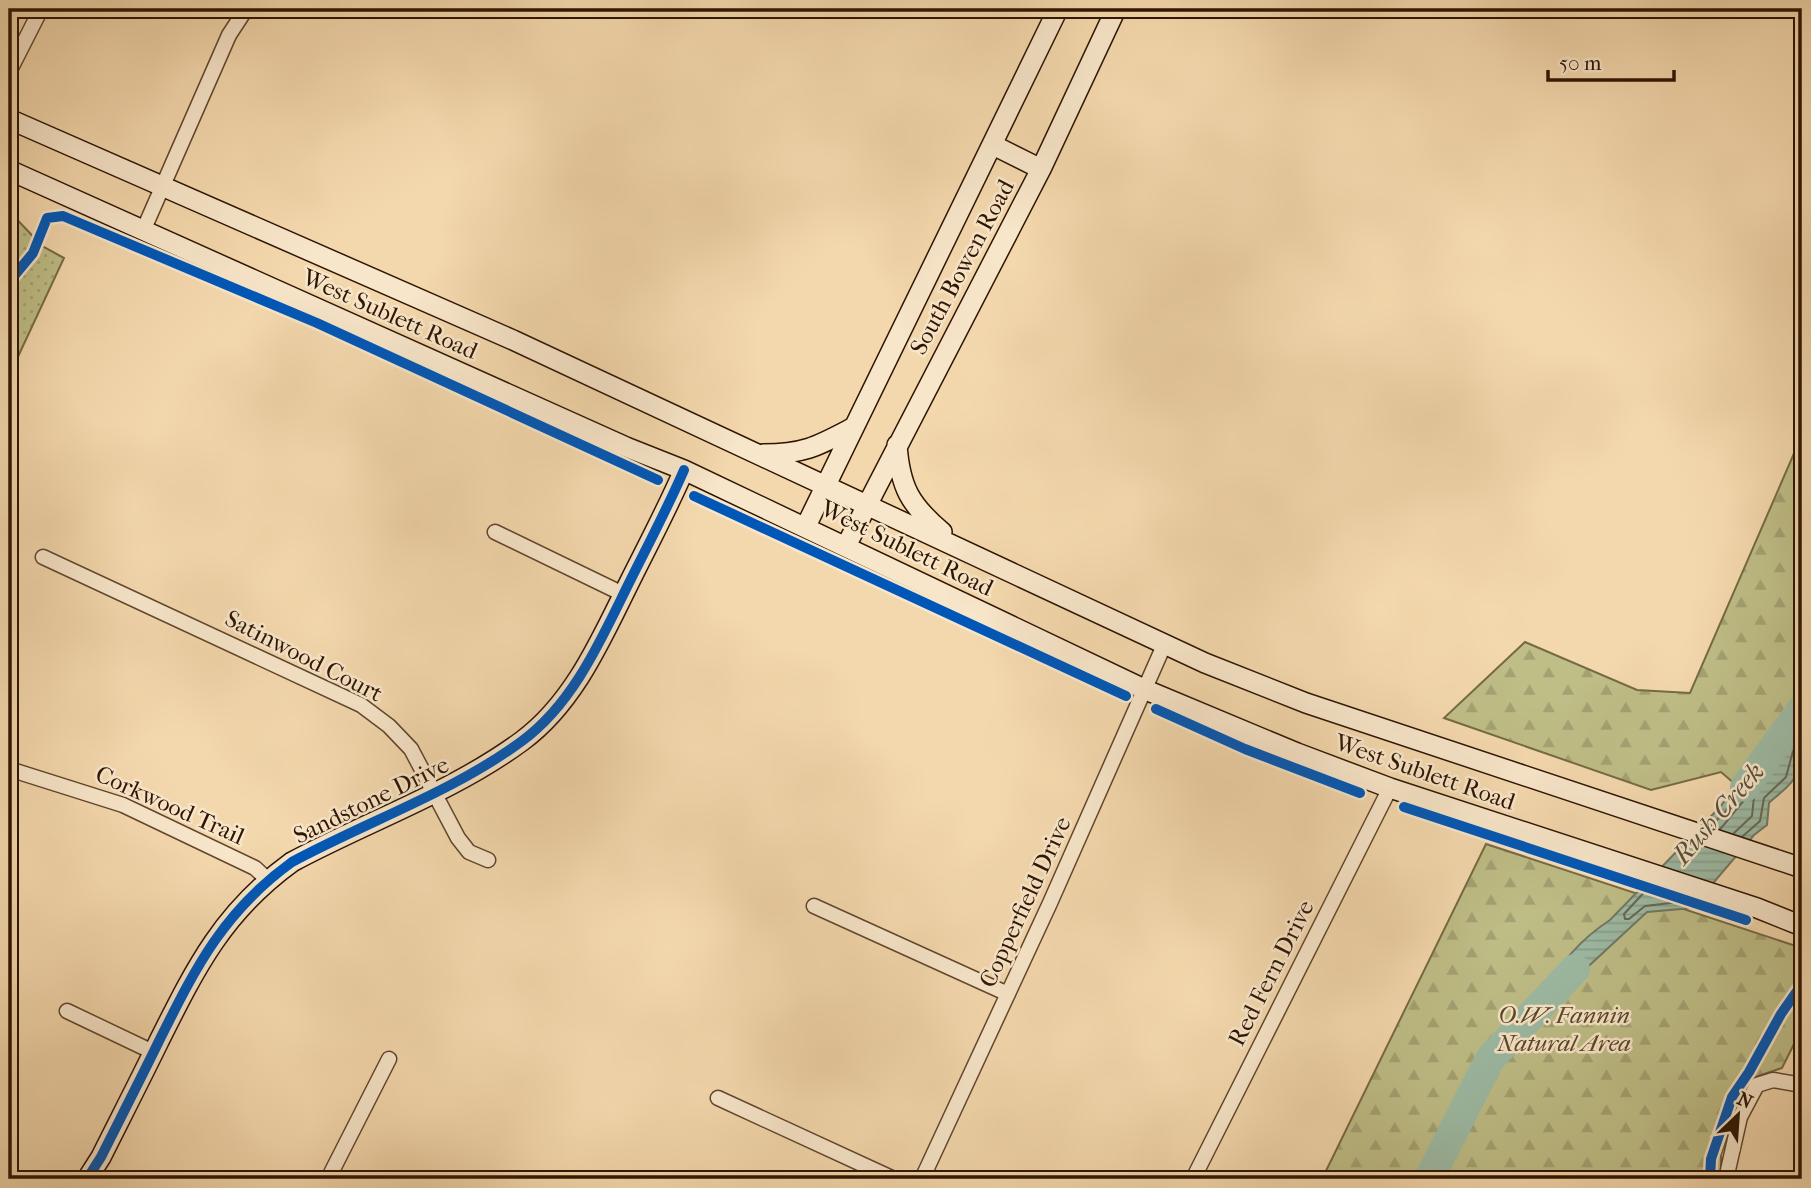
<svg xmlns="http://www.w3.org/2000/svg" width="1811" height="1188" viewBox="0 0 1811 1188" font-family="'IM FELL French Canon',serif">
	<defs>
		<pattern id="green-dots" width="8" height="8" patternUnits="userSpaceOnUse" patternTransform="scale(1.75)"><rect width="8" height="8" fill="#bfbe87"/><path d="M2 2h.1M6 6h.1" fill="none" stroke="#a4a273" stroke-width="1.8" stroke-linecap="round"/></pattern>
		<pattern id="forest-firs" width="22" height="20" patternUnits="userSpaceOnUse" patternTransform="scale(1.75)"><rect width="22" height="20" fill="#bfbe87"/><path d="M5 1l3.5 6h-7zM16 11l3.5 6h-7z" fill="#a4a273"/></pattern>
		<pattern id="water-rules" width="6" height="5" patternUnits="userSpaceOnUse" patternTransform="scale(1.75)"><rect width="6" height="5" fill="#9dbba5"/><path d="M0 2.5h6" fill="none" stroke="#88a08c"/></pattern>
	</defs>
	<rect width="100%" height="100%" fill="#f4d8ad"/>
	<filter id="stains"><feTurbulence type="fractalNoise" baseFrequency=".00286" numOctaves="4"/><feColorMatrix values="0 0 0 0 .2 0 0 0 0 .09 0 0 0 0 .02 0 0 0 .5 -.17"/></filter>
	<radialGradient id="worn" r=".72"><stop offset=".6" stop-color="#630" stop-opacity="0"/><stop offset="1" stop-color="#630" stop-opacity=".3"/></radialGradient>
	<path fill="url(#green-dots)" stroke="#766a44" stroke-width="2" d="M9,211l33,35 22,12 -55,118z"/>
	<path fill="url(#forest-firs)" stroke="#766a44" stroke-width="2" d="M1802,435v257l-15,23 -4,26 -47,44 -15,-13 -70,18 -207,-72 81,-76 112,48 53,3z
		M1486,844l316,104v80l-20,40 -33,11 -28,76v24h-399z"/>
	<path fill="url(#water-rules)" stroke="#717964" stroke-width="2" d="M1802,692c0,25 4,65 -9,88 -5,8 -17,16 -24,23l-2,22 -13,10 -62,73 -45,4 -95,88 -7,-7c15,-31 36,-54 65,-73l110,-113 16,-22 48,-44 3,-26z"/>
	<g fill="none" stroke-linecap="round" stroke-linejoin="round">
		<path stroke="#666854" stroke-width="2" d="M1711,826l15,-15 15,-22 48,-43 5,-28 8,-13
			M1720,829c9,-9 23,-31 32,-35l2,3 -2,19 -18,17
			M1743,836l17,-15 4,-23 22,-21 7,-26 9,-3
			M1651,885l-27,29 1,5h4l16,-13 43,-5 3,-3"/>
		<path stroke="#9dbba5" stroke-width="30" d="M1745,787l57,-78
			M1429,1179l61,-120 85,-90"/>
		<defs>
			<path id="street" d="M9,72l32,-63
				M143,231l86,-196 17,-26
				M495,532l128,62
				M43,557l318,148 28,21 22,23 47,89 11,14 19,8
				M9,769l114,36 132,63 13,12
				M814,906l194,88
				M67,1011l86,41
				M718,1098l176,81
				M328,1179l61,-120
				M922,1179l128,-276 115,-260
				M1193,1179l197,-391
				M1726,1179l14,-62 17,-32 16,-5 29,5"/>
			<path id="secondary" d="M9,119l504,221 692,323 101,40 496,165
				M993,145l48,24
				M9,170l617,277 58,23 462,220 151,63 93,35 367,120 45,18
				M897,445c3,42 13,60 45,87
				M763,454c42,0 55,-8 91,-27
				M806,526l252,-517
				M846,546l195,-377 75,-160
				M87,1179l14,-22c19,-38 39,-77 58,-116 37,-74 64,-129 133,-179 76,-41 161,-70 230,-121 53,-39 80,-104 109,-162 18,-36 37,-72 53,-109"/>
		</defs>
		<use href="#street" stroke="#60462d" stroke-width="17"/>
		<use href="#secondary" stroke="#2e1502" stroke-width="22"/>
		<use href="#street" stroke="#f8e6ca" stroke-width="14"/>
		<use href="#secondary" stroke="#f8e6ca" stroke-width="19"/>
		<defs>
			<path id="cycleway" d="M9,282l24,-29 14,-35 16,-2 254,107 341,157
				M694,496l432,200
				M1156,709l89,40 115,44
				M1404,807l342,113
				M87,1179l14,-22c19,-38 39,-77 58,-116 37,-74 64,-129 133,-179 76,-41 161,-70 230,-121 53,-39 80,-104 109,-162 18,-36 37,-72 53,-109
				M1710,1179l1,-20 21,-62 17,-25 32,-58 21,-30"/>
		</defs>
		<use href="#cycleway" stroke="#f8e6ca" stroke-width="15"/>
		<use href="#cycleway" stroke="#0057b8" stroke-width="10"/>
	</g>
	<g text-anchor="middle" stroke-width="5" stroke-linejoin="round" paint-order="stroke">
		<g font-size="24" fill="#2e1502" stroke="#f8e6ca">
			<text transform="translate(962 267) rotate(-62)" y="8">South Bowen Road</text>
			<text transform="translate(390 314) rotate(24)" y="8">West Sublett Road</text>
			<text transform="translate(907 548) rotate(26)" y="8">West Sublett Road</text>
			<text transform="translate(304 656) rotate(27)" y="8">Satinwood Court</text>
			<text transform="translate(1425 772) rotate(19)" y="8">West Sublett Road</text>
			<text transform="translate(371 800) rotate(-26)" y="8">Sandstone Drive</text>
			<text transform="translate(170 805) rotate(24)" y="8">Corkwood Trail</text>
			<text transform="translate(1025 902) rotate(-65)" y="8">Copperfield Drive</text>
			<text transform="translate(1271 973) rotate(-63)" y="8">Red Fern Drive</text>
		</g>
		<g font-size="24" font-style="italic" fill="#5a482a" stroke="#f8e6ca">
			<text x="1564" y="1023">O.W. Fannin<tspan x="1564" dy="28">Natural Area</tspan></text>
		</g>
		<g font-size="26" font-style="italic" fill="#554f3b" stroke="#f8e6ca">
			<text transform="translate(1718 813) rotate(-49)" y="9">Rush Creek</text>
		</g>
	</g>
	<rect width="1811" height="1188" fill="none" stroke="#f4d8ad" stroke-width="35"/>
	<rect x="10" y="10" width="1790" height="1167" fill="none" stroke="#2e1502" stroke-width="3.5"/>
	<rect x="18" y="18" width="1776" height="1153" fill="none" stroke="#2e1502" stroke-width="2"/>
	<g transform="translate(1738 1115) rotate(25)" stroke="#f8e6ca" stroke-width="5" paint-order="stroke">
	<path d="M0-5L12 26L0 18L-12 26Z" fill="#2e1502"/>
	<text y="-10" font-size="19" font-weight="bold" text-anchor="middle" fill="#2e1502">N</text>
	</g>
	<path d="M1548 70v10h126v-10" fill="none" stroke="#2e1502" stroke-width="3.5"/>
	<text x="1559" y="70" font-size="21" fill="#2e1502" stroke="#f8e6ca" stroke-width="5" paint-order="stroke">50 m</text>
	<rect width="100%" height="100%" filter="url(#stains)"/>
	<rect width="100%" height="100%" fill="url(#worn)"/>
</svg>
